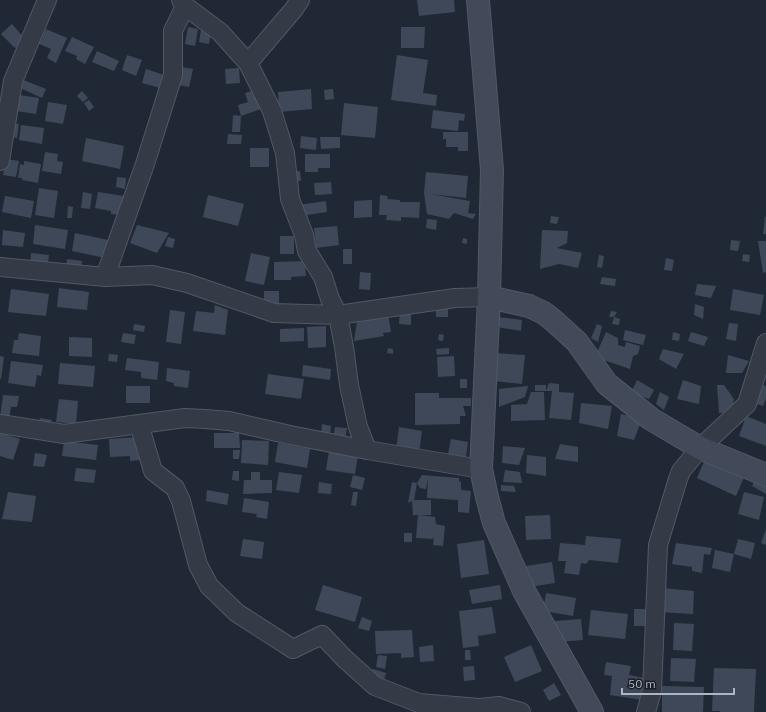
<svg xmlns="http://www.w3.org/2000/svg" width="766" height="712" viewBox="0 0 766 712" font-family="'IBM Plex Sans',sans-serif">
	<rect width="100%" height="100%" fill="#212835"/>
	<path fill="#3f4858" d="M417,0h37l1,12 -36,4z
		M12,24l13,15 -10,9 -14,-14z
		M188,27l10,2 -3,17 -10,-2z
		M401,27h24l-1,21h-23z
		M46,29l21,9 -11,25 -9,-5 4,-9 -12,-5z
		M201,30l10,1 -2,13 -10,-2z
		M72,37l22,10 -9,17 -9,-5 1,-3 -12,-5z
		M97,51l22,10 -5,10 -22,-9z
		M127,55l15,5 -6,16 -14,-6z
		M397,55l31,5 -5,33 14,2 -1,11 -45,-6z
		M176,66l17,3 -4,18 -17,-3z
		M239,68l1,15 -14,1 -1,-15z
		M146,69l18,6 -4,13 -18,-5z
		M21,79l25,10 -4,9 -24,-11z
		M311,89l1,20 -33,3 -1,-20z
		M333,89l1,10 -9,1 -1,-10z
		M255,90l6,19 -20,7 -3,-11 10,-3 -3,-9z
		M82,91l6,7 -5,4 -6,-6z
		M13,94l26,4 -3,16 -26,-4z
		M89,100l5,7 -5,4 -5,-8z
		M48,102l19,3 -4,19 -18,-3z
		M344,103l34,4 -3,31 -34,-3z
		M433,110l32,4 -1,7 -5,-1 -1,11 -27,-3z
		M233,115l8,1 -1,16h-8z
		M8,122l11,2 -2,14 -12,-2z
		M21,125l23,3 -2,16 -23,-4z
		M443,132h25v19h-10v-4h-12v-8h-3z
		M228,134l14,1 -1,9h-14z
		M301,136l16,2 -1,12 -16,-2z
		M320,137h20v11l-19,1z
		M86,138l38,8 -4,23 -38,-8z
		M250,148h19v19h-19z
		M45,152l13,2 -1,7 6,1 -2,12 -19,-3z
		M305,154h25v14h-12v4h-13z
		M6,159l13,2 -3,16 -13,-2z
		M24,161l17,3 -3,19 -16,-3v-2h-4l2,-14 4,1z
		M300,171l1,10 -9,1 -1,-10z
		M426,172l42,4 -2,22 -36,-4 40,7 -2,12 8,1 -3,5 -19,-6 -5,6 -22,-5 -3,-21z
		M117,177l9,1 -1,11 -9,-2z
		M331,182l1,12 -17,1 -1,-12z
		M39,188l19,3 -4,27 -19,-3z
		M83,192l9,2 -2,15 -9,-1z
		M98,192l26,4 -3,19 -10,-1v-3l-16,-3z
		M208,195l36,9 -6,22 -35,-9z
		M380,195l8,1 -1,3 13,1v2h20l-1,16 -18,-1v4l-15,-1 1,-5h-8z
		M5,196l29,5 -3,17 -29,-6z
		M372,200v17l-18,1v-17z
		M326,201l1,11 -27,4 -2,-11z
		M68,206l5,1 -1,11h-5z
		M551,216l8,1 -2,7 -7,-1z
		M765,217h1v17h-3z
		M427,219l10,1 -1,10 -10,-2z
		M35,225l33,5 -3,19 -32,-5z
		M137,225l32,8 -12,20 -27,-10z
		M337,226l2,19 -23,3 -2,-20z
		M3,230l22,3 -2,14 -21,-2z
		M542,230l26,1 -1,12 -10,5 25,5 -4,15 -19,-4 -19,5z
		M75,233l38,8 -3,18 -38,-8z
		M280,236h14v18h-14z
		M168,237l7,2 -2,9 -8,-2z
		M463,238l4,1v5l-5,-1z
		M731,240l9,1 -2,10 -8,-1z
		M758,241h8v31l-3,1z
		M343,249h9v15h-9z
		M31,253l18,2 -2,14 -17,-2z
		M251,253l19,4 -6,28 -19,-4z
		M743,254l7,1 -1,7 -7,-1z
		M599,255l5,1 -2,12 -5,-1z
		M666,258l8,2 -2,11 -8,-1z
		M67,259l15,2 -1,11 -15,-2z
		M305,261l1,15 -15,1v3h-17v-18z
		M360,272l11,1 -1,17 -11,-1z
		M602,277l14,2 -1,7 -15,-2z
		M697,284l19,2 -5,12 -16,-3z
		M59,288l30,4 -2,18 -30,-3z
		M11,289l38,5 -3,22 -38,-4z
		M733,289l31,6 -4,20 -30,-5z
		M264,291h15v13l-15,-1z
		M695,304l9,3 -1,12 -9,-4z
		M215,305l13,5 -3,25 -32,-4 3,-20 18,2z
		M436,307h12v10h-12z
		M170,310l15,2 -4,32 -15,-2z
		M400,310l11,1v14l-12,-1z
		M611,311l6,1 -3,5h-5z
		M388,314l3,18 -8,1 1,3 -30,5 4,-26z
		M498,317l24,3 -1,11 -24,-4z
		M614,317l6,2 -1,6 -7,-1z
		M729,323l9,1 -2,17 -10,-2z
		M134,324l11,2 -1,6 -11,-2z
		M597,324l5,2 -4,16 -7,-4z
		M326,326v21l-18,1 -1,-21z
		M304,328v13l-24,1v-13z
		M625,330l21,5 -3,10 -20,-5z
		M606,332l12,6v7l7,2 1,-5 14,4 -2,8 -5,2 -3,13 -35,-12z
		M673,332l7,2 -1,7 -7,-1z
		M691,332l17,5 -4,9 -16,-5z
		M19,333l22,3 -2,20 -27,-3 2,-13h4z
		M123,333l13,2 -2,9 -13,-2z
		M439,334l5,1 -1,6 -5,-1z
		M69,337l23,1v19l-23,-1z
		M388,348l5,1v5l-6,-1z
		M449,348v6l-12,1 -1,-6z
		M663,349l21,5 -8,15 -17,-10z
		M494,353l31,2 -3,29 -30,-3z
		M109,354l9,1 -1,7 -9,-1z
		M728,355l21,6 -7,12h-16z
		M0,356l4,1 -3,22h-1z
		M454,356l1,20 -17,1 -1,-20z
		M127,358l32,4 -2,18 -16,-2v-6l-16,-2z
		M11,361l32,4 -2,11 -4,-1 -2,12 -27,-4z
		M60,363l35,3 -2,21 -35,-3z
		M303,365l28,4 -1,11 -28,-4z
		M167,368l23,3 -2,17 -14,-2v-3l-8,-2z
		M268,374l36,5 -3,20 -36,-5z
		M460,379h7v9h-7z
		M637,380l17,10 -5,9 -18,-6z
		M683,380l18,6 -2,18 -22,-5z
		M549,383l10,1v8l15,1 -3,27 -22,-2 3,-27h-17v-6h11v6z
		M759,383l7,3v13l-3,7 -12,-4z
		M717,385h7l10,14 -3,13 -12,1z
		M126,386h24v17h-24z
		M528,386l-3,11 -26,10v-18z
		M531,392h13l1,28 -34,1v-16l16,-1z
		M660,392l9,5 -5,13 -8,-6z
		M415,393h24v5h32v8h-8l3,10h-6v8l-45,1z
		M3,395l16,1 -2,11h-6l-2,12 -9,-1z
		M59,399l19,2 -2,23 -20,-2z
		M581,403l31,3 -4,23 -29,-6z
		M621,414l21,5 -8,21 -17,-4z
		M746,416l20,8v22l-27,-10z
		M40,418l12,2 -2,5 -11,-3z
		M322,424l9,2 -1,10 -9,-1z
		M335,427l12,1 -2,12 -12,-2z
		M399,427l23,4 -3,22 -23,-3z
		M0,433l20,6 -7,21 -13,-4z
		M214,433h25l1,15h-26z
		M139,437l1,23 -10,1v-5l-20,1 -1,-18z
		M451,439l17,3 -2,15 -18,-3z
		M242,440l27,1 -1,24 -27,-2z
		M64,441l34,4 -2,15 -34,-4z
		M278,443l32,6 -3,19 -32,-6z
		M560,444l18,3v15l-23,-3z
		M503,446l22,2 -6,17 -17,-2z
		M233,450h7l-1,9h-6z
		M329,451l29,4 -3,19 -29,-4z
		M35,453l12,2 -3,12 -11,-1z
		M527,455l19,2v19l-20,-3z
		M705,459l40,16 -9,21 -39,-18z
		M76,468l20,2 -2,13 -20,-2z
		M505,470l15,2 2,11 -19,-1z
		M233,471h6v10l-7,-1z
		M251,472h9v8h12v13l-29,1 1,-14h7z
		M279,472l23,3 -3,18 -23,-3z
		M353,475l12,3 -3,12 -12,-3z
		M422,475l37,3v3l2,1v8l10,1 -2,22 -11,-1v-12l-31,-2 1,-20 -2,11 -6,-1 -3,-5z
		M755,480l11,6v8l-14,-8z
		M319,482l13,2 -1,10 -13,-1z
		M412,482l5,1 -3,17h17v15h-18l-1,-14 -4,2z
		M501,485l13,1 2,6 -15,-1z
		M207,490l22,4 -2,11 -21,-4z
		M8,492l28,4 -4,26 -30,-3z
		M353,492h5l-2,14 -5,-1z
		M744,492l20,5 -5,23 -21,-6z
		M244,498l25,4 -2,17 -11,-2 1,-3 -15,-2z
		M418,515l17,2 1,7 9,2 -2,20 -10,-1 1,-10 -1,4 -17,-1z
		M550,515l1,24 -25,1 -1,-24z
		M766,529v16l-5,-2z
		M404,533h8v9h-8z
		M586,536l35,3 -3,24 -29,-3 -3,4 -5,-1 -2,12 -15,-2 2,-12h-8l2,-18 25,2z
		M243,539l21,3 -2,17 -22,-3z
		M738,539l17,4 -4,16 -17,-5z
		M484,540l5,34 -28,4 -4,-34z
		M676,543l36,5 -2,7 -6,-1 -2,19 -10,-2v-4l-20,-3z
		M715,550l19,4 -4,18 -18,-4z
		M552,562l3,21 -26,4 -3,-21z
		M323,585l39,12 -7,25 -40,-12z
		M500,585l2,14 -30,5 -3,-14z
		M662,588l32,3 -1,23 -33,-2z
		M546,593l30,5 -3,18 -30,-5z
		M492,607l4,26 -18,3 1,10 -16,2 -4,-37z
		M634,609h13l1,17h-14z
		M591,610l37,4 -3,25 -37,-4z
		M362,617l10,4 -3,10 -11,-3z
		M581,619l2,21 -26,2 -2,-21z
		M674,623l20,1 -2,27 -19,-1z
		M412,630l2,27 -13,1v-5l-25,1 -1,-23z
		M433,645l1,16 -14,1 -1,-15z
		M531,645l11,26 -27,11 -11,-25z
		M465,650h5l1,10h-6z
		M378,655l9,1 -2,13 -9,-2z
		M671,658l25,1 -2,23 -24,-1z
		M606,662l25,4 -2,9 16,3 -3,22 -32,-5 2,-19 -8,-1z
		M474,666l1,14 -11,1 -1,-14z
		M714,668l42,1 -2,43h-34v-1h-8z
		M373,669l13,4 -2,7 -13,-3z
		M554,683l7,12 -12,6 -6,-11z
		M662,686l42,1 -1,25h-41z"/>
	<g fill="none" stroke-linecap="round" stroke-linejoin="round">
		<defs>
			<path id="street" d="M181,0l4,6 35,26 28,31 24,48 13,42 5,46 14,36 3,16 16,26 7,22 8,16 6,32 5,38 9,42 9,23
				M248,63l46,-54 6,-9
				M0,161l13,-80 34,-81
				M0,267l105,10 47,-2 35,8 87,30 64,2 117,-17 34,-1
				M105,277l40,-113 28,-89v-44l12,-25
				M0,424l64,10 121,-16 20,1 24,2 61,14 77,15 114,19
				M139,424l14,47 22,17 6,13 17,64 11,21 28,27 56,36 29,-14 22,23 31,28 44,17 60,5 20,-2 22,6
				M646,712l6,-21 6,-146 20,-66 3,-8 19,-23 47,-44 19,-61"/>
			<path id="secondary" d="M478,0l14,170 -3,127 -8,172 6,28 7,26 30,68 68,121
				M489,297l40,9 15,7 10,8 23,21 30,42 44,35 49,29 66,27"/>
		</defs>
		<use href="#street" stroke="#525864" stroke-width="20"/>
		<use href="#secondary" stroke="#525864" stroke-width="24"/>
		<use href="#street" stroke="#343a46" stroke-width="18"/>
		<use href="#secondary" stroke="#424959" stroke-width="22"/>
	</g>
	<path d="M622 688v6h112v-6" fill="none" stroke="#aeb5c3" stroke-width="2"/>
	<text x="628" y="688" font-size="12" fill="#aeb5c3" stroke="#1a1f2a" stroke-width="3" paint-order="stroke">50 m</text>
</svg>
